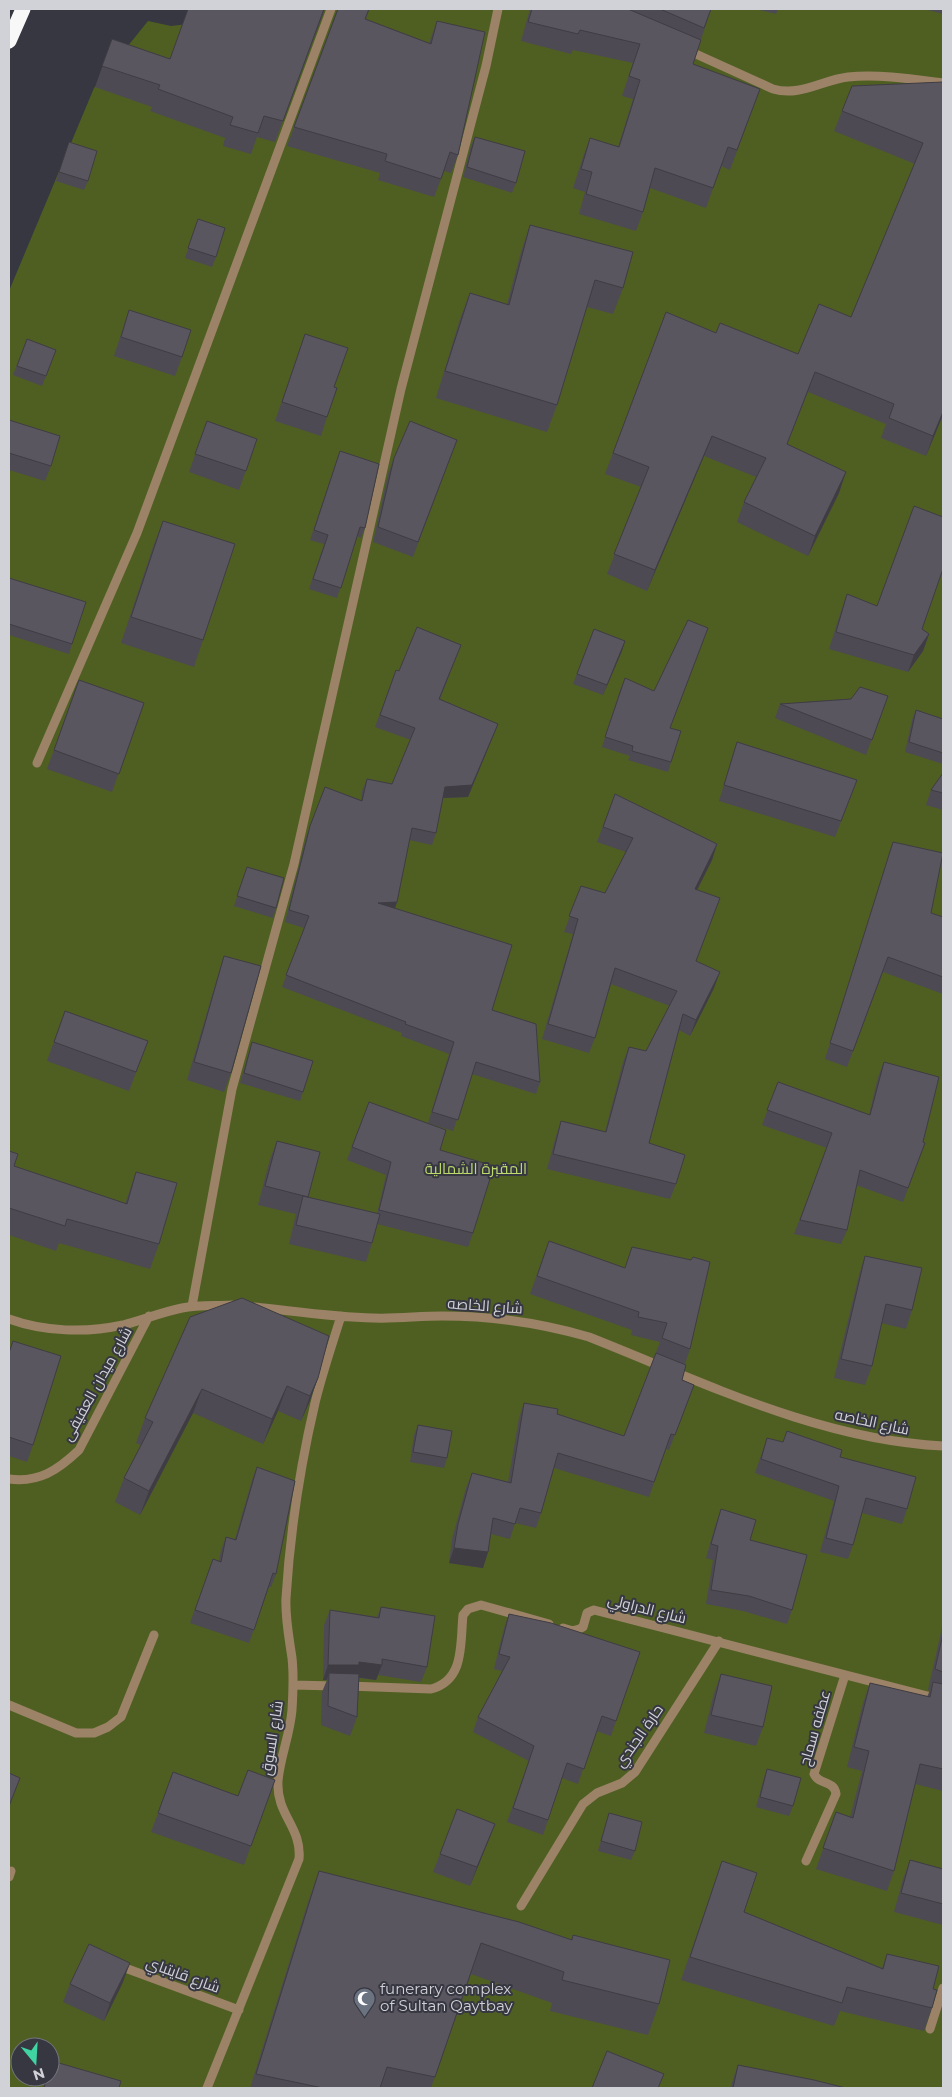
<svg xmlns="http://www.w3.org/2000/svg" width="952" height="2097" viewBox="0 0 952 2097" font-family="Montserrat,Cairo,sans-serif">
	<rect width="100%" height="100%" fill="#363741"/>
	<path fill="#4f5f22" fill-rule="evenodd" d="M203,9h740v2079h-934v-1797l85,-203 54,-67 23,5 25,-3zM20,2047h30v30h-30z"/>
	<g fill="none" stroke-linecap="round" stroke-linejoin="round">
		<path stroke="#9c8367" stroke-width="9" d="M687,50l86,39c27,8 49,-9 75,-12 31,-3 64,2 95,6
			M37,763l100,-230 194,-524
			M192,1306l40,-217 62,-225 107,-475 85,-323 12,-57
			M255,1307c39,4 78,10 118,11 23,1 46,-2 69,-2 50,0 99,7 147,21 114,45 230,103 354,109
			M9,1319c36,13 77,14 114,6 20,-5 39,-13 59,-17 16,-3 33,-2 50,-3
			M9,1479c30,4 49,-9 70,-29l70,-134
			M563,1628c9,3 12,4 20,-1l4,-14 7,-3 349,90
			M293,1685l42,1
			M348,1686l83,3c34,-9 29,-45 32,-74l5,-6 13,-4 68,19
			M9,1705l67,28h18l14,-6 13,-10 33,-82
			M806,1861l30,-67c-2,-14 -17,-9 -22,-20l31,-99
			M9,1877l2,-6
			M521,1906l62,-102 14,-11 25,-10 13,-11 84,-131
			M117,1965l122,45
			M930,2029l13,-41
			M207,2088l92,-229c3,-32 -23,-44 -21,-78 2,-24 12,-46 14,-71 1,-17 2,-35 0,-52 -3,-21 -7,-40 -6,-60 4,-65 14,-131 29,-195 7,-29 17,-58 26,-87"/>
		<path stroke="#f8f8f8" stroke-width="15" d="M9,41l14,-32"/>
	</g>
	<path fill="#4d4a53" d="M325,9l-50,133 -18,-5 -6,17 -28,-8 2,-8 -75,-27 2,-4 -57,-20 17,-48 58,20z
		M338,9h31l-3,10 63,24 8,-22 21,134 -7,18 -7,-2 -10,26 -56,-17 2,-7 -93,-27z
		M530,9h181l-18,55 67,25 -30,81 -9,-4 -15,42 -56,-20 -7,24 -7,19 -57,-17 6,-22 -12,-4 10,-31 7,-19 28,9 15,-48 -11,-3 11,-33 -60,-13 -2,4 -50,-13z
		M756,9h22l-2,5z
		M929,9h14v5l-15,-4z
		M943,82v333l-17,41 -45,-18 5,-14 -78,-32 -21,52 52,49 -31,63 -71,-34 7,-20 12,-25 -52,-21 -57,135 -40,-17 34,-87 -36,-13 61,-162 50,21 82,21 53,-37 64,-153 -81,-33 8,-20z
		M475,137l41,46 -4,10 -49,-16 8,-31z
		M69,142l19,39 -4,9 -28,-9z
		M198,219l18,38 -4,10 -27,-9z
		M530,225l93,63 -10,26 -26,-7 -30,98 -10,27 -111,-34 24,-79 10,-26 37,11 14,-52z
		M129,310l53,47 -7,19 -61,-20z
		M305,334l29,53 -7,30 -6,19 -46,-15z
		M27,339l29,11 -14,36 -29,-11z
		M9,420l42,46 -6,15 -36,-11z
		M207,421l50,18 -18,51 -50,-18z
		M457,440l-44,117 -40,-15 15,-68 6,-16z
		M340,451l25,77 -4,10 -4,-2 -20,62 -28,-9 15,-45 -14,-4z
		M163,521l40,119 -9,27 -73,-24 32,-96z
		M9,578l63,66 -3,10 -60,-19z
		M847,594l75,35 7,5 -6,17 -15,21 -79,-23 12,-38z
		M594,629l28,22 -19,44 -30,-11z
		M461,645l-21,54 58,25 -30,73 -25,1 -7,35 -4,12 -23,-5 -12,62 -2,6 97,102 48,72 -4,12 -64,-20 -19,57 -25,-8 21,-69 -48,-18 1,-3 -120,-46 22,-59 -19,-6 21,-84 19,-51 36,13 1,-9 5,-12 25,5 19,-44 -36,-13 21,-57 3,1z
		M79,680l65,23 -32,89 -65,-23z
		M621,687l33,4 16,37 1,34 -3,10 -40,-12 2,-4 -28,-9z
		M888,696l-22,59 -91,-37 5,-14z
		M916,710l27,9v45l-38,-12 7,-32z
		M737,742l120,38 -22,57 -116,-36 13,-43z
		M943,773v37l-17,-5 5,-15z
		M615,794l102,50 -5,16 -15,30 -1,71 18,27 -24,48 -11,-6 -30,113 27,41 -6,15 -123,-30 9,-33 5,-15 44,11 18,-70 6,-15 17,4 24,-45 -59,-22 -16,54 -6,15 -47,-14 31,-105 -9,-2 17,-46 24,7 21,-41 -29,-10z
		M893,842l38,71 12,4v77l-60,-22 -36,95 -22,-8 63,-202z
		M247,867l29,41 -3,10 -39,-12z
		M224,956l7,117 -7,19 -37,-12 31,-105z
		M65,1011l83,30 -19,50 -82,-30z
		M252,1042l51,50 -3,9 -60,-18z
		M884,1062l39,80 2,1 -22,59 -47,-17 -9,45 -6,14 -47,-10 33,-86 -65,-23 16,-43 91,33 9,-38z
		M369,1102l71,48 33,83 -5,14 -91,-23 -5,19 -6,19 -77,-18 7,-30 -38,-9 12,-46 7,-18 31,56 69,17 9,-39 -39,-15z
		M9,1151l5,15 111,38 11,-32 23,72 -9,25 -91,-26 -3,8 -47,-16z
		M549,1241l76,27 65,81 -5,15 -3,16 12,5 -25,65 -3,-1 -17,48 -95,-29 -13,45 -5,15 -21,-5 -5,16 -19,-5 -3,18 -5,16 -34,-5 3,-24 14,-51 6,-15 36,9 11,-64 5,-15 100,33 36,-94 -29,-7 1,-5 -102,-36z
		M865,1256l47,54 -6,19 -25,-6 -9,43 -7,19 -31,-7 25,-103z
		M242,1298l76,80 -9,25 -8,18 -23,-10 -15,33 -70,-31 -53,102 -25,-13 9,-24 17,-33 -5,-2 9,-25z
		M13,1341l20,104 -6,17 -18,-6v-105z
		M418,1425l29,33 -3,10 -34,-6 4,-27z
		M767,1438l73,19 67,52 -5,15 -40,-11 -9,32 -5,14 -28,-7 14,-51 -79,-28z
		M257,1467l19,107 -5,13h-2l-20,56 -59,-20 23,-64 6,2 2,-11 5,-13 9,2 17,-59z
		M721,1509l29,31 42,70 -5,14 -44,-13 -37,-7 7,-44 -7,-2 10,-35z
		M381,1607l46,60 -6,15 -43,-7 -2,5 -17,-2 -2,39 -7,19 -29,-11 1,-33 5,-12h-4l1,-55 6,-15 47,7z
		M509,1614l107,107 -5,15 -15,-5 -18,53 -16,-6 -19,57 -36,-13 22,-61 -56,-29 5,-15 24,-46 -8,-2 10,-41z
		M943,1623v168l-28,-7 -21,87 -7,20 -71,-22 20,-57 14,5 12,-46 -15,-4 16,-64 7,-20 57,14 3,-7h-2z
		M721,1674l42,53 -7,19 -52,-13 10,-40z
		M767,1769l26,37 -4,10 -33,-9 8,-29z
		M173,1772l65,24 37,-16 -31,85 -93,-33z
		M609,1813l26,38 -4,9 -33,-9 8,-28z
		M495,1824l-25,62 -37,-14 7,-18z
		M910,1860l33,9v56l-49,-13 9,-33z
		M722,1861l22,51 138,56 5,-14 45,54 -8,23 -84,-20 -6,15 -153,-46z
		M319,1871l252,69 2,-5 86,69 -11,31 -98,-24 2,-8 -81,-29 -40,114h-181l58,-186z
		M123,1982l-19,39 -41,-19 7,-18z
		M52,2061l67,27h-76l3,-11h4v-11z
		M738,2065l108,23h-116z"/>
	<path fill="#3f3c43" d="M943,412v3l-17,41 7,-20z
		M712,436l-8,20 -57,135 8,-21z
		M846,472l-7,21 -31,63 7,-20z
		M929,634l-6,17 -15,21 6,-17z
		M625,641l-3,10 -19,44 4,-10z
		M498,724l-30,73 -27,1 4,-11z
		M717,844l-5,16 -22,44 5,-15z
		M397,902l-4,12 -15,-11z
		M720,972l-6,16 -24,48 6,-16z
		M318,1378l-9,25 -8,18 9,-25z
		M287,1386l-9,25 -15,33 9,-25z
		M202,1389l-9,24 -53,102 9,-24z
		M454,1548l34,4 -5,16 -34,-5z
		M359,1662l23,3 -6,15 -47,-7 -2,7h-4l5,-15z
		M495,1824l-7,18 -18,44 7,-19z
		M130,1963l-7,19 -19,39 6,-18z"/>
	<path fill="#5a5660" stroke="#3f3c43" d="M188,9h136l-41,112 -19,-5 -6,17 -28,-8 3,-8 -75,-28 2,-4 -58,-19 10,-27 58,20z
		M338,9h31l-4,10 66,25 6,-23 48,11 -27,123 -8,-3 -9,27 -56,-18 2,-7 -93,-27z
		M532,9h96l73,31 -8,24 67,25 -23,61 -9,-3 -15,41 -58,-20 -12,44 -57,-18 6,-22 -11,-3 9,-31 29,9 21,-67 -11,-4 11,-32 -60,-14 -2,4 -50,-12z
		M660,9h51l-7,19z
		M943,82v330l-10,24 -44,-18 5,-14 -79,-32 -28,72 59,28 -31,64 -71,-34 22,-44 -54,-22 -57,134 -41,-16 35,-87 -36,-14 53,-141 50,21 4,-10 78,31 21,-50 32,13 72,-174 -81,-32 10,-25z
		M475,137l50,14 -9,32 -49,-16z
		M69,142l28,9 -9,30 -29,-9z
		M198,219l27,9 -9,29 -28,-9z
		M530,225l103,27 -10,36 -28,-8 -38,125 -112,-34 25,-78 39,12z
		M129,310l62,20 -9,27 -61,-20z
		M305,334l43,14 -14,39 3,1 -10,29 -45,-15z
		M27,339l29,11 -10,26 -29,-10z
		M9,420l51,16 -9,30 -42,-13z
		M207,421l50,18 -11,32 -51,-17z
		M410,421l47,19 -39,102 -40,-15 16,-69z
		M340,451l39,13 -14,64 -5,-1 -19,61 -28,-9 15,-44 -14,-5z
		M914,506l29,11v52l-21,60 7,5 -15,21 -78,-23 11,-38 30,12z
		M163,521l72,23 -32,96 -72,-23z
		M9,578l77,24 -14,42 -63,-20z
		M688,620l20,8 -38,100 11,3 -10,31 -39,-11 1,-5 -28,-9 20,-59 29,13z
		M417,627l44,18 -22,54 59,25 -26,61 -27,2 -9,46 -24,-5 -15,74 -19,1 134,42 -20,65 44,14 4,58 -64,-20 -18,58 -26,-8 22,-70 -49,-18 1,-2 -120,-47 23,-59 -20,-6 21,-84 15,-39 37,14 5,-22 25,5 23,-56 -35,-13 16,-45 3,1z
		M594,629l31,12 -18,44 -30,-11z
		M79,680l65,23 -25,71 -65,-24z
		M860,687l28,9 -16,44 -92,-36 71,-5z
		M916,710l27,9v34l-34,-11z
		M737,742l120,38 -16,41 -117,-36z
		M943,773v20l-12,-3z
		M615,794l102,50 -22,45 25,9 -24,63 24,11 -24,48 -13,-6 -34,129 36,12 -9,29 -123,-30 8,-33 45,11 23,-85 17,4 31,-60 -62,-23 -20,70 -47,-14 30,-105 -9,-3 12,-30 24,7 28,-55 -30,-11z
		M893,842l50,11 -12,60 12,4v60l-55,-20 -35,94 -23,-8z
		M247,867l37,11 -8,30 -39,-12z
		M224,956l37,10 -30,107 -37,-11z
		M65,1011l83,30 -12,31 -82,-30z
		M252,1042l61,19 -10,31 -59,-19z
		M884,1062l55,15 -16,65 2,1 -17,45 -48,-18 -13,60 -47,-10 32,-87 -65,-23 11,-28 92,33z
		M369,1102l77,28 -6,20 54,16 -21,67 -94,-23 12,-48 -39,-15z
		M277,1141l43,11 -12,45 -43,-11z
		M9,1151l9,3 -4,12 113,38 9,-32 41,11 -18,61 -92,-25 -2,7 -56,-18z
		M303,1196l77,18 -8,29 -76,-18z
		M549,1241l76,27 7,-21 59,13 2,-3 17,5 -20,87 -28,-11 5,-15 -29,-6 1,-5 -102,-36z
		M865,1256l57,12 -10,42 -26,-6 -14,62 -31,-7z
		M242,1298l87,38 -11,42 -8,18 -23,-10 -15,33 -70,-30 -53,102 -25,-13 29,-56 -8,-4 45,-101z
		M13,1341l48,15 -28,89 -24,-8v-84z
		M656,1353l30,12 -4,15 12,5 -19,50 -4,-1 -17,48 -96,-29 -17,60 -21,-5 -5,16 -22,-6 -5,34 -34,-4 4,-24 14,-51 39,10 13,-80 34,6 -1,5 67,22z
		M418,1425l34,6 -5,27 -34,-6z
		M787,1431l55,19 -2,7 76,20 -9,32 -41,-11 -13,47 -27,-7 13,-52 -78,-27 6,-21 16,4z
		M257,1467l38,14 -19,93 -3,-1 -19,57 -59,-20 18,-51 8,3 5,-25 10,3z
		M721,1509l35,11 -6,20 57,15 -15,55 -43,-14 -38,-6 7,-44 -7,-2z
		M381,1607l54,9 -8,51 -45,-8v6l-23,-3v3h-31l2,-55 49,8z
		M509,1614l42,9 89,29 -24,69 -14,-5 -18,53 -17,-6 -19,57 -35,-12 21,-62 -56,-29 32,-60 -11,-3z
		M943,1634v38l-8,-3z
		M329,1673l30,1 -2,43 -29,-11z
		M721,1674l51,12 -9,41 -52,-12z
		M933,1682l10,2v85l-23,-5 -26,107 -71,-23 13,-36 17,6 16,-67 -15,-4 16,-64 60,14z
		M767,1769l34,9 -8,28 -33,-9z
		M248,1770l27,10 -24,66 -93,-33 15,-41 65,24z
		M9,1773l11,5 -11,28z
		M457,1809l38,15 -18,43 -37,-13z
		M609,1813l33,9 -7,29 -34,-10z
		M910,1860l33,9v35l-42,-11z
		M722,1861l35,12 -13,39 139,57 4,-15 52,12 -6,23 4,1 -5,18 -85,-21 -5,16 -152,-46z
		M319,1871l200,51 53,18 1,-5 97,25 -11,44 -97,-24 2,-8 -83,-29 -46,134 -48,-10 -7,21h-57l-67,-14z
		M89,1944l41,19 -20,40 -40,-19z
		M607,2051l57,23 -6,14h-66z
		M52,2061l69,20 -2,7h-75l3,-11h3v-9z
		M738,2065l76,15 32,8h-113z"/>
	<defs>
		<symbol id="mosque-pin" viewBox="-11 -11 22 30"><path d="M0 17L-7.5 6A9.5 9.5 0 1 1 7.5 6Z" fill="#6b7280" stroke="#363741"/><path d="M3.5-4.9A6 6 0 1 0 3.5 4.9A5 5 0 1 1 3.5-4.9Z" fill="#fff"/></symbol>
	</defs>
	<g fill-rule="evenodd">
		<use href="#mosque-pin" x="352" y="1986" width="25" height="34"/>
	</g>
	<g text-anchor="middle" stroke-width="4" stroke-linejoin="round" paint-order="stroke">
		<g font-size="15" fill="#bddb6c" stroke="#363741">
			<text x="476" y="1174">المقبرة الشمالية</text>
		</g>
		<g font-size="15" fill="#d1d2d8" stroke="#363741">
			<text transform="translate(485 1306) rotate(4)" y="5">شارع الخاصه</text>
			<text transform="translate(97 1384) rotate(-61)" y="5">شارع ميدان العفيفى</text>
			<text transform="translate(872 1422) rotate(12)" y="5">شارع الخاصه</text>
			<text transform="translate(647 1609) rotate(14)" y="5">شارع الدراولي</text>
			<text transform="translate(815 1728) rotate(-74)" y="5">عطفه سماح</text>
			<text transform="translate(639 1736) rotate(-55)" y="5">حارة الجندي</text>
			<text transform="translate(272 1738) rotate(-81)" y="5">شارع السوق</text>
			<text transform="translate(183 1975) rotate(20)" y="5">شارع قايتباي</text>
		</g>
		<g font-size="15" fill="#d1d2d8" stroke="#363741" text-anchor="start">
			<text x="380" y="1994">funerary complex<tspan x="380" dy="17">of Sultan Qaytbay</tspan></text>
		</g>
	</g>
	<rect width="952" height="2097" fill="none" stroke="#d1d2d8" stroke-width="20"/>
	<g transform="translate(35 2062) rotate(162)"><circle r="24" fill="#363741" stroke="#74757d"/>
	<path d="M0-4L9 19L0 12L-9 19Z" fill="#40d4a2"/>
	<text y="-8" font-size="14" font-weight="bold" text-anchor="middle" fill="#d1d2d8">N</text>
	</g>
</svg>
